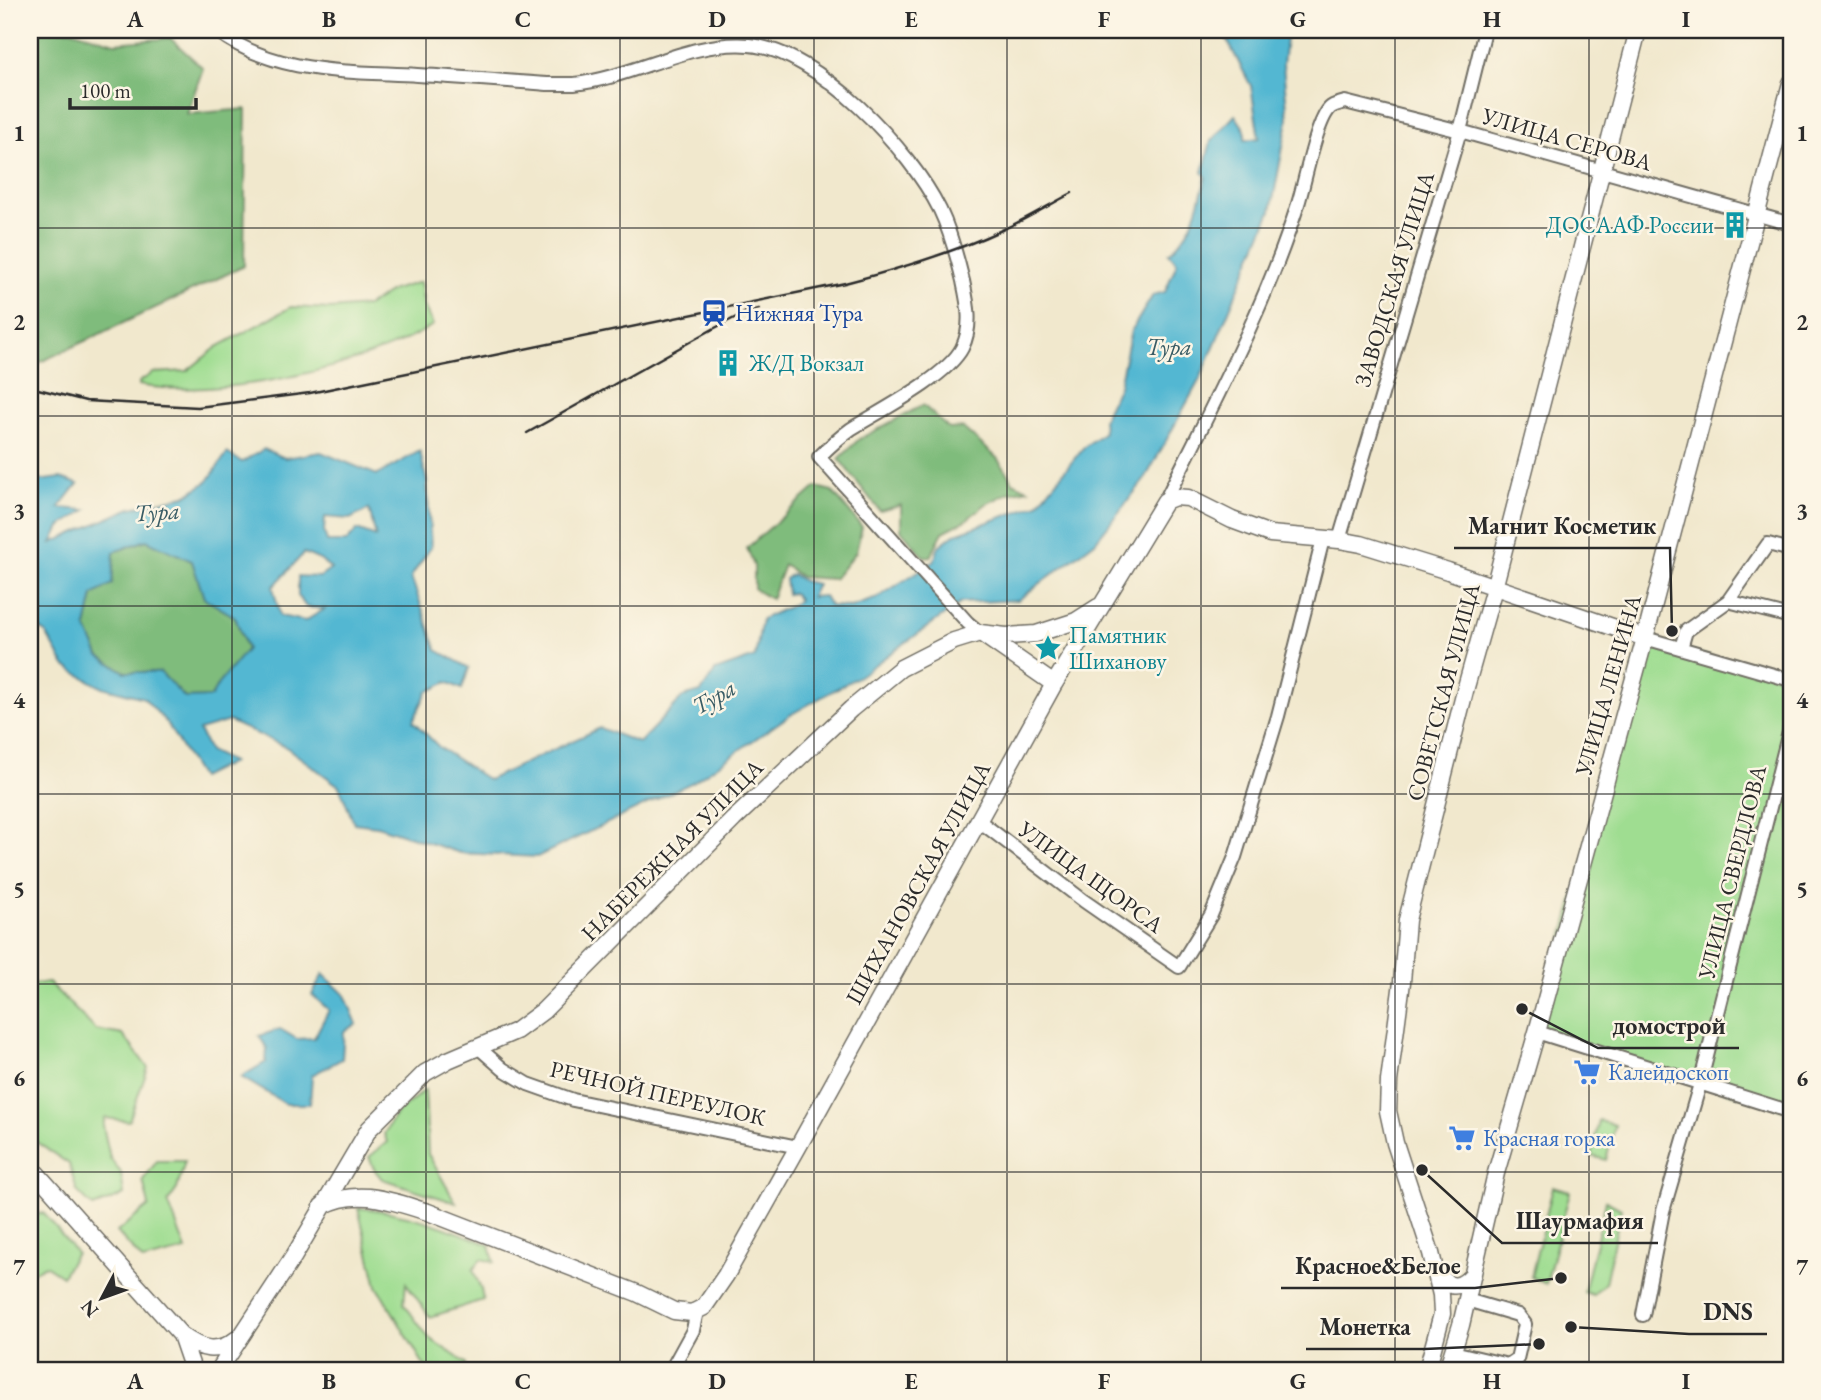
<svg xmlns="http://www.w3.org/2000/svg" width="1821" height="1400" viewBox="0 0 1821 1400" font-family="'EB Garamond',serif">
	<rect width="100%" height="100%" fill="#fcf5e5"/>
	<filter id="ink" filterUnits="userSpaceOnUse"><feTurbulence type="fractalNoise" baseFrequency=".0143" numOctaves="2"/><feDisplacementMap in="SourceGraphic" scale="14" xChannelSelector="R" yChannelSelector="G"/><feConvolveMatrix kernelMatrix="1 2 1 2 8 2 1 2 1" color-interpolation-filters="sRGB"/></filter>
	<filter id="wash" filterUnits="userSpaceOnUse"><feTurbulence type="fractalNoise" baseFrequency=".00686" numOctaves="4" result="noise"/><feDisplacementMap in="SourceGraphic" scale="28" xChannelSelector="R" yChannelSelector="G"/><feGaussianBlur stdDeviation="1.57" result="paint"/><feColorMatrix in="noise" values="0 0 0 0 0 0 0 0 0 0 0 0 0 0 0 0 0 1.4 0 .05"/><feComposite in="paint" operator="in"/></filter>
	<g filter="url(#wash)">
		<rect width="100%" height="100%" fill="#f1e8cd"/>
		<path fill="#9fdd91" stroke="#65845e" stroke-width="2" d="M420,282l4,24 9,19c-66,43 -216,75 -294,60v-3l14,-9 34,-2 30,-24 74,-40 39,2 37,-3 26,-16z
			M1645,638l146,42v432l-254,-80z
			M49,983l47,47 27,5 25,33 -19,53 -24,-3 -2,8 7,32 11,15 3,22 -31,12 -16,-16 -8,-27 -36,-24 -3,-32v-124z
			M425,1090l3,64 28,49 -74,-24 -8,-10 -5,-12 18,-15 -3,-8 12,-21z
			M1599,1121l16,4 -9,35 -15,-4z
			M157,1161h28l-8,28 -9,13 18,48 -43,11 -26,-29 32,-26 -6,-26z
			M1553,1187l17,5 -24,92 -15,-7z
			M1606,1201l15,8 -16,74 -12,12 -9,-3z
			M358,1208c47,3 89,20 132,37l4,17 -13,-3 -8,11 8,19 2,11 -53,17 -24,-34 -2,21 25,34 37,25v7h-39l-50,-84z
			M44,1213l32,40 -14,23 -17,-11 -15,9v-60z"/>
		<path fill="#7fbc7b" stroke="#557453" stroke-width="2" d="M30,30h41l44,13 55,-5 33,30 -16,46 59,-5 -2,157 -214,101z
			M923,405l26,24 14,-1 34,30 16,24 15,7 -20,4 -22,11 -21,17 -22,11 -13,25 -7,-1 -22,-26v-25l-21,6 -41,-52 20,-20z
			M816,487l16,4 30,36 -6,25 -22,27 -33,-2 -17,-12 -13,34 -17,-10v-23l-7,-18z
			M147,540l45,21 12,37 31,19 12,33 -29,34 -7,13 -26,1 -25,-26h-35l-26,-16 -13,-29 7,-32 19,-11 2,-32z"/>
		<path fill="#53b7d2" stroke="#3f717e" stroke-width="2" fill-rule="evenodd" d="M1222,30l38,2 5,-2 1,5 3,1v-6h18l-4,34 5,56 -17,91 -70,166 -56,102 -50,63 -77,58 -57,3 -102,73 -69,39 -97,67 -156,75 -77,-4 -83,-27 -23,-3 -15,-37 -53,-39 -57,-26 -30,9 10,21 23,11 -32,16 -34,-56 -22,-24 -45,-12 -34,-20 -19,-33 -16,-11v-140l31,-4 17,6 -19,24 27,2 -26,17 -8,16 79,-35 54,-12 23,-15 19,-28 15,9 22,-13 21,9 36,-6 56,23 43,-24 7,31 4,65 -20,30 26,73 32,18 -7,21 -15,-7 -20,10 -14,29 26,26 49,33 112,-52 39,15 44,-46 18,-5 14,-21 40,-14 7,-38 31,-14 6,-5 -6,-7 -6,1 -2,-15 7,-5 11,7 14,3 -6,13 13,-1 6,10 21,1 26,-9 57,-37 5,-15 14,-11 85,-31 45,-56 21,-16 -1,-13 16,-33 12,-55 22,-36 12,-3 12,-29 -8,-10c25,-21 29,-46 37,-76l-3,-5 8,-31 24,-26 10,15v10l14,-2 -8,-52zM369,509l7,28 -19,-7 -11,12h-19l-3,-11 1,-14 25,2zM146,540l46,21 12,37 31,19 12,32 -29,35 -7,13 -26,1 -25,-26h-35l-26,-16 -13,-29 7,-32 19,-11 2,-32zM304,553l16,7 11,9 -11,8 -22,-1v20l8,11 19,2 -20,12 -25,-5 -7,-29z
			M323,974l22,21 12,29 -13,7 -2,28 -30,16 -2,29h-24l-45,-27 25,-15 1,-14 -8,-12 21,-7 17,10 17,-1 15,-28 -17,-15z"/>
	</g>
	<g filter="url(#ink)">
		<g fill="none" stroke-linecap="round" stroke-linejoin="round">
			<defs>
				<path id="minor" d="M216,30c57,45 132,41 201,45 44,2 87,6 130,9 9,0 18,0 27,0 59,-6 115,-44 175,-39 69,5 162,106 191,165 11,23 17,46 23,71 5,23 10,45 -1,67 -15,29 -82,63 -111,81 -11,8 -22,18 -32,28l149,166 12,10
					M1165,501c48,-97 100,-193 133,-297 7,-22 18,-82 32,-96 4,-4 10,-4 15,-6l115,29 331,93
					M1339,540l121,-409 25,-101
					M1728,601l63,16
					M1645,638l146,42
					M1681,648l5,-17 42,-30 40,-57 23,6
					M978,820l106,81 95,66 32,-52 24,-58 43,-141 45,-177
					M1537,1032l254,80
					M478,1047l25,22 25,15 45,16 225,47
					M1643,1315l20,-104 37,-127 91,-360
					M1453,1352l55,13 9,-6 8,-35 -7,-9 -51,-15
					M671,1370l22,-40 4,-19"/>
				<path id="major" d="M982,634l72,50
					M30,1166l151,169c19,14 36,20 56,4
					M322,1206c36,-19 69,-5 106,6l209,81 37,18 18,2 12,-6 22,-32 72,-128 256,-463 111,-183 10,-4 13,1 44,22 38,14 69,6 22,4 87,27 197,67
					M1436,1270c12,19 22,21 37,4
					M181,1335l12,35
					M219,1370l75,-114 75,-127 56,-56 23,-13 68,-29 27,-20 191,-192 117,-110 50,-41 53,-27 26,-8 26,3 30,-2 40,-13 22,-14
					M1427,1370l15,-56 -1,-19 -10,-42 -36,-110 -7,-32 1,-30 13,-99 5,-62 59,-233 28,-99 144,-558
					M1447,1370l14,-45 35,-152 41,-141 108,-394 146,-555"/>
			</defs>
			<use href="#minor" stroke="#706d64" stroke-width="16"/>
			<use href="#major" stroke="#706d64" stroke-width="19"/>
			<use href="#minor" stroke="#fff" stroke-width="12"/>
			<use href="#major" stroke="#fff" stroke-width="16"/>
			<path stroke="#2b2b2b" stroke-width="2.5" d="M30,387l56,14 112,6 112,-14 535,-110c54,-14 108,-30 159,-54 23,-10 45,-24 68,-36
				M527,433l186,-104 33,-17 13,-3"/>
		</g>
	</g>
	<path fill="none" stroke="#2b2b2b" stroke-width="2" stroke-opacity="0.55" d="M232,30v1340M426,30v1340M620,30v1340M814,30v1340M1007,30v1340M1201,30v1340M1395,30v1340M1589,30v1340M30,228h1761M30,416h1761M30,606h1761M30,794h1761M30,984h1761M30,1172h1761"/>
	<defs>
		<symbol id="building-bare" viewBox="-9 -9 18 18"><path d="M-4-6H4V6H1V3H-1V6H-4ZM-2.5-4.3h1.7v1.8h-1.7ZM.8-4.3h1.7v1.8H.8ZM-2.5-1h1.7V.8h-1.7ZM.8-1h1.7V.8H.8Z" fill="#0f9aa8" stroke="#fcf5e5" stroke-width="2.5" paint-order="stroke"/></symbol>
		<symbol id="station-bare" viewBox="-9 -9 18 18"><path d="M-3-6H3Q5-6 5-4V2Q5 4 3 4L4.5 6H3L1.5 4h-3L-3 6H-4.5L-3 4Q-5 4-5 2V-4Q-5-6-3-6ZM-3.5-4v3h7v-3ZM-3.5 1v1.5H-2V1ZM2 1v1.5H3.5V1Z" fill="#1a4fb4" stroke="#fcf5e5" stroke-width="2.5" paint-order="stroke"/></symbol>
		<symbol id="sight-bare" viewBox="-9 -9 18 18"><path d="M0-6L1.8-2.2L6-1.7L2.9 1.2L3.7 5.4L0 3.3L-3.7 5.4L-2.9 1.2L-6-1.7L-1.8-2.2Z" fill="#0f9aa8" stroke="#fcf5e5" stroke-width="2.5" paint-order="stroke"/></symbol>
		<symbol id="supermarket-bare" viewBox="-9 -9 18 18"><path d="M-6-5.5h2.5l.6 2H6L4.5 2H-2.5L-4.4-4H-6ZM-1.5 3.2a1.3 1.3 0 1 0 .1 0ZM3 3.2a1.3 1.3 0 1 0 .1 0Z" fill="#3f7fe0" stroke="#fcf5e5" stroke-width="2.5" paint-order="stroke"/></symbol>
	</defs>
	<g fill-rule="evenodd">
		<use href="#building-bare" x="1716" y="206" width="38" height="38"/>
		<use href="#station-bare" x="695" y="294" width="38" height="38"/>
		<use href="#building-bare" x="709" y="344" width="38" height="38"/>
		<use href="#sight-bare" x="1029" y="629" width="38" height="38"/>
		<use href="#supermarket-bare" x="1568" y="1053" width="38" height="38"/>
		<use href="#supermarket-bare" x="1443" y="1119" width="38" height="38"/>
	</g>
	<g text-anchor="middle" stroke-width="5" stroke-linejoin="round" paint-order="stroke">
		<g font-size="23" fill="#2b2b2b" stroke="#fcf5e5">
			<text transform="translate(1567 139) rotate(16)" y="8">УЛИЦА СЕРОВА</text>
			<text transform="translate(1394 279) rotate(-73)" y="8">ЗАВОДСКАЯ УЛИЦА</text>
			<text transform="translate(1608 685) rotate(-74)" y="8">УЛИЦА ЛЕНИНА</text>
			<text transform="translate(1443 692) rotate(-75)" y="8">СОВЕТСКАЯ УЛИЦА</text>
			<text transform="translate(672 850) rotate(-45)" y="8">НАБЕРЕЖНАЯ УЛИЦА</text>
			<text transform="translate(1732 872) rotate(-76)" y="8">УЛИЦА СВЕРДЛОВА</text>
			<text transform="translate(1091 877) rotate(36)" y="8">УЛИЦА ЩОРСА</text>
			<text transform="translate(918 883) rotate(-61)" y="8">ШИХАНОВСКАЯ УЛИЦА</text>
			<text transform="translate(658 1093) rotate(13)" y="8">РЕЧНОЙ ПЕРЕУЛОК</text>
		</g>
		<g font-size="23" fill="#0d838f" stroke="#fcf5e5" text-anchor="start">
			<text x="1714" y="233" text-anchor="end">ДОСААФ России</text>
			<text x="749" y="371">Ж/Д Вокзал</text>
			<text x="1069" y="643">Памятник<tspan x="1069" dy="26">Шиханову</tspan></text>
		</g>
		<g font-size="23" fill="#164399" stroke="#fcf5e5" text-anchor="start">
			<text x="735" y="321">Нижняя Тура</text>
		</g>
		<g font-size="23" fill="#366cbe" stroke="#fcf5e5" text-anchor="start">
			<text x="1608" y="1080">Калейдоскоп</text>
			<text x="1483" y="1146">Красная горка</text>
		</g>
		<g font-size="24" font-style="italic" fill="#395c65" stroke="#fcf5e5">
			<text x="1169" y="355">Тура</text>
			<text transform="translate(157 512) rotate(-4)" y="8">Тура</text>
			<text transform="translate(714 697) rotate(-30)" y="8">Тура</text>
		</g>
	</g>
	<path fill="none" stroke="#2b2b2b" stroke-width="2.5" d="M1672 631L1670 548H1454M1522 1009L1598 1048H1739M1422 1170L1502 1243H1658M1561 1278L1475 1288H1281M1571 1327L1689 1334H1767M1539 1344L1425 1349H1306"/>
	<g fill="#2b2b2b" stroke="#fcf5e5" stroke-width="2.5">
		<circle cx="1672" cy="631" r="7"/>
		<circle cx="1522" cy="1009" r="7"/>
		<circle cx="1422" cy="1170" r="7"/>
		<circle cx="1561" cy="1278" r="7"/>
		<circle cx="1571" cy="1327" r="7"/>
		<circle cx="1539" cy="1344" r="7"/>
	</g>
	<g font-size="24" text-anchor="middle" font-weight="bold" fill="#2b2b2b" stroke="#fcf5e5" stroke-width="5" stroke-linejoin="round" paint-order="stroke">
		<text x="1562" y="534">Магнит Косметик</text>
		<text x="1669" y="1034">домострой</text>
		<text x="1580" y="1229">Шаурмафия</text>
		<text x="1378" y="1274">Красное&amp;Белое</text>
		<text x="1728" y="1320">DNS</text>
		<text x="1365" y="1335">Монетка</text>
	</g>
	<rect width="1821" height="1400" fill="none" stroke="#fcf5e5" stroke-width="77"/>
	<g transform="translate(102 1298) rotate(229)" stroke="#fcf5e5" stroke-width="5" paint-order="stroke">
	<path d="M0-5L12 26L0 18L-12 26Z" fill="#2b2b2b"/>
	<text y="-10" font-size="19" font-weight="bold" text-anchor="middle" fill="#2b2b2b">N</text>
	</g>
	<path d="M70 98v10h126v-10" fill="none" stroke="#2b2b2b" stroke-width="3.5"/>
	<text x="80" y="98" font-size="21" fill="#2b2b2b" stroke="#fcf5e5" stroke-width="5" paint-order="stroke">100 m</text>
	<rect x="38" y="38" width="1745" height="1324" fill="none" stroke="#2b2b2b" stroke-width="2.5"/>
	<g font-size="23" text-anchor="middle" font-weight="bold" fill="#2b2b2b">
		<text x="135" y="27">A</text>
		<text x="329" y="27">B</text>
		<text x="523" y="27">C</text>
		<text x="717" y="27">D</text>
		<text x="911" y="27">E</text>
		<text x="1104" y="27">F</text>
		<text x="1298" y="27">G</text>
		<text x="1492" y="27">H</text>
		<text x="1686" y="27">I</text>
		<text x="19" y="141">1</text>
		<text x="1802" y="141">1</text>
		<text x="19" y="330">2</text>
		<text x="1802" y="330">2</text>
		<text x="19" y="519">3</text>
		<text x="1802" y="519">3</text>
		<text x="19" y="708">4</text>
		<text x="1802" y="708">4</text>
		<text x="19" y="897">5</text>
		<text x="1802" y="897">5</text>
		<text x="19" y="1086">6</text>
		<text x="1802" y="1086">6</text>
		<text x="19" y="1275">7</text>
		<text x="1802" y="1275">7</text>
		<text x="135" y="1389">A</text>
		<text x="329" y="1389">B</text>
		<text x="523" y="1389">C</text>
		<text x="717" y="1389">D</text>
		<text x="911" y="1389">E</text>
		<text x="1104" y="1389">F</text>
		<text x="1298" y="1389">G</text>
		<text x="1492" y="1389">H</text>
		<text x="1686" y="1389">I</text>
	</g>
</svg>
